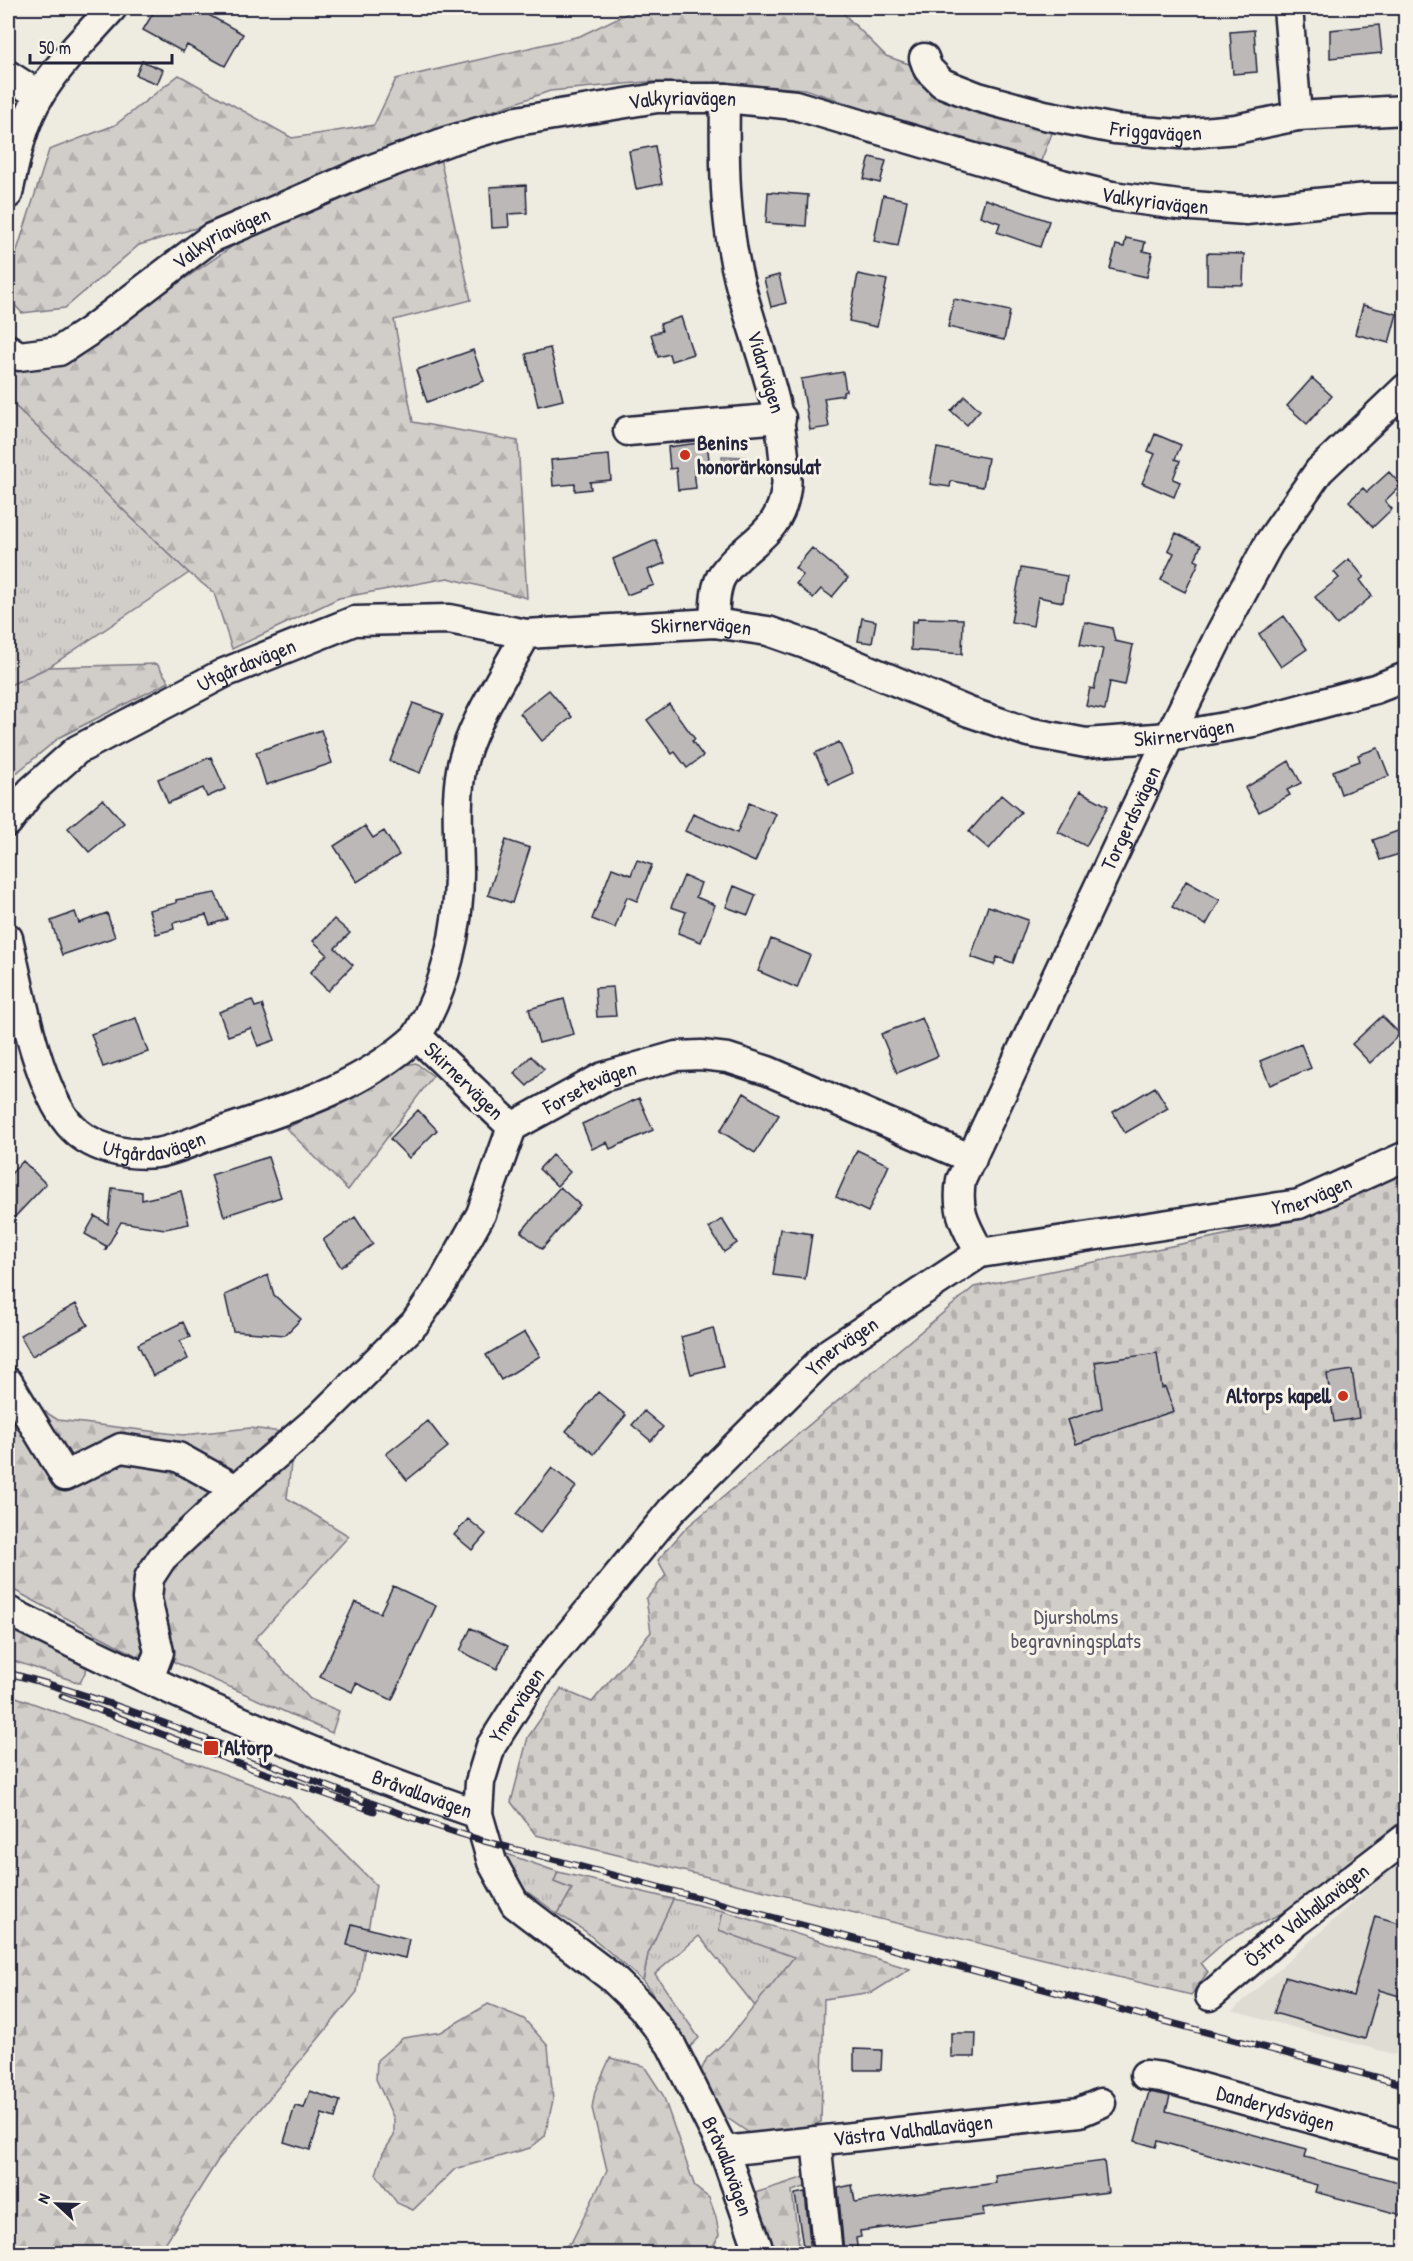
<svg xmlns="http://www.w3.org/2000/svg" width="1413" height="2261" viewBox="0 0 1413 2261" font-family="'Patrick Hand',sans-serif">
	<defs>
		<pattern id="grass-tufts" width="24" height="20" patternUnits="userSpaceOnUse" patternTransform="scale(1.5)"><rect width="24" height="20" fill="#d1cdc9"/><path d="M3 7l-1-3M5 7V3M7 7l1-3M15 17l-1-3M17 17v-4M19 17l1-3" fill="none" stroke="#b3b0ae"/></pattern>
		<pattern id="forest-firs" width="22" height="20" patternUnits="userSpaceOnUse" patternTransform="scale(1.5)"><rect width="22" height="20" fill="#d1cdc9"/><path d="M5 1l3.5 6h-7zM16 11l3.5 6h-7z" fill="#b3b0ae"/></pattern>
		<pattern id="cemetery-stones" width="16" height="16" patternUnits="userSpaceOnUse" patternTransform="scale(1.5)"><rect width="16" height="16" fill="#d1cdc9"/><path d="M2 7V4a2 2 0 0 1 4 0v3zM10 15v-3a2 2 0 0 1 4 0v3z" fill="#b3b0ae"/></pattern>
		<pattern id="water-ripples" width="26" height="14" patternUnits="userSpaceOnUse" patternTransform="scale(1.5)"><rect width="26" height="14" fill="#a6a3a6"/><path d="M2 4q2-2 4 0t4 0M15 11q2-2 4 0t4 0" fill="none" stroke="#878488"/></pattern>
	</defs>
	<rect width="100%" height="100%" fill="#eeebe1"/>
	<filter id="ink" filterUnits="userSpaceOnUse"><feTurbulence type="fractalNoise" baseFrequency=".0167" numOctaves="2"/><feDisplacementMap in="SourceGraphic" scale="12" xChannelSelector="R" yChannelSelector="G"/><feConvolveMatrix kernelMatrix="1 2 1 2 8 2 1 2 1" color-interpolation-filters="sRGB"/></filter>
	<g filter="url(#ink)">
		<path fill="#dfdcd4" d="M1405,1856v201l-173,-46z"/>
		<path fill="url(#grass-tufts)" stroke="#7a7882" stroke-width="1.5" d="M8,399l181,174 -140,94 -41,19z
			M501,1852l57,20 -4,10 18,7 -14,25 -43,-31z
			M673,1899l50,12 -4,19 76,27 -40,49 -56,-70 -44,38 44,64 -12,12 -14,-27 -30,-42 5,-27z"/>
		<path fill="url(#forest-firs)" stroke="#7a7882" stroke-width="1.5" d="M638,8h200l48,48 92,32 85,18 -25,62 -233,-79 -68,-5 -91,-2 -96,9 -162,56 -175,76 -74,22 -74,63 -43,5 -14,-15v-19l41,-129 66,-25 64,-50 113,63 82,-13 22,-46 184,-43z
			M440,158l31,142 -77,20 19,102 105,19 9,157 -79,-20 -109,20 -107,51 -18,-56 -25,-20 -181,-174v-23l12,-16 76,-21 137,-93 149,-66z
			M157,664l12,18 -109,55 -52,43v-94l41,-19z
			M416,1063l17,13 -85,114 -62,-62 62,-28 57,-35z
			M8,1388l50,32 125,15 67,-7 33,4 -110,98 -29,119 -5,8 -131,-70z
			M292,1455l-5,43 62,38 -94,103 55,60 29,12 -7,22 -158,-71 -16,-42 4,-46z
			M8,1625l79,43 -7,15 -72,-24z
			M8,1694l281,104 87,87 -19,107 -139,168 -59,93h-151z
			M558,1872l115,27 -25,55 -5,27 -58,-50 -27,-17 14,-25 -18,-7z
			M723,1911l187,58 -37,23 -49,7 -3,123 -21,10 -48,3 -32,-22 -8,-9 -11,-33 6,-13 21,-19 66,-82 -75,-27z
			M488,2004l36,15 24,27 5,54 -8,36 -15,12 -75,21 -42,41 -16,-7 -21,-29 7,-21 11,-17v-17l-18,-40 1,-19 26,-22 38,-6z
			M610,2058l34,8 19,29 32,92 14,11 7,19 3,18 -8,17 -154,1 15,-12 35,-71 -15,-62 3,-17z
			M814,2174v10l-22,7 8,62h-30l-18,-59z"/>
		<path fill="url(#cemetery-stones)" stroke="#7a7882" stroke-width="1.5" d="M1405,1171v647l-117,92 -61,30 -26,23 7,9 -17,23 -655,-160 -25,-33 17,-65 33,-48 31,13 59,-70 -5,-33 20,-24 -8,-15 28,-32 288,-241 332,-69z"/>
		<path fill="url(#water-ripples)" stroke="#716f7b" stroke-width="1.5" d="M722,456l24,1v13h-24z"/>
		<path fill="#bbb8b7" stroke="#22223b" stroke-width="1.5" d="M156,8h52l-3,5 38,21 -18,32 -38,-21 -4,7 -40,-22z
			M1379,25l3,28 -52,5v-28z
			M1254,30l3,42 -24,2 -3,-42z
			M142,61l21,9 -6,14 -21,-9z
			M655,146l7,38 -26,5 -7,-38z
			M870,157l16,4 -6,22 -16,-4z
			M526,185l1,28 -19,1 1,13 -17,1 -2,-41z
			M768,192l40,3 -2,31 -40,-3z
			M883,195l24,5 -9,46 -24,-5z
			M985,199l64,22 -9,26 -43,-15 3,-9 -20,-7z
			M1126,238l19,4 -2,9 9,2 -5,24 -37,-8 6,-24 8,2z
			M1207,253l37,1 -1,31 -36,-1z
			M858,274l29,6 -10,47 -28,-6z
			M779,275l7,28 -15,4 -7,-28z
			M954,299l56,12 -6,29 -56,-13z
			M1363,305l34,9 -8,29 -34,-9z
			M681,317l12,37 -22,7 -2,-7 -11,3 -7,-23 11,-3 -2,-7z
			M550,348l13,52 -25,6 -12,-52z
			M473,350l11,31 -57,21 -11,-32z
			M843,372l3,19 -3,1v3l-19,3 5,29 -19,3 -9,-51z
			M1312,378l20,18 -25,28 -20,-18z
			M965,396l15,14 -13,15 -16,-14z
			M1155,434l26,11 -6,14 5,2 -7,18 7,3 -6,15 -32,-14 13,-29 -7,-3z
			M707,442l3,26 -16,2 2,18 -18,2 -2,-22 -6,1 -2,-22z
			M937,448l51,10 -5,29 -32,-6 -1,6 -20,-3z
			M609,455l2,25 -21,2 1,7 -16,2v-7l-22,2 -2,-26z
			M1389,472l12,13 -16,16 7,8 -19,18 -24,-26 14,-13 4,4z
			M1176,533l25,12 -6,15 4,2 -14,30 -24,-12 13,-27 -6,-3z
			M656,540l9,23 -17,7 6,15 -27,10 -14,-36z
			M812,548l36,30 -16,19 -11,-8 -8,9 -17,-14 7,-9 -8,-7z
			M1349,559l15,18 -4,3 12,16 -35,29 -22,-28 24,-19 -5,-6z
			M1021,568l46,8 -4,26 -25,-5 -5,29 -22,-4z
			M1284,616l23,33 -26,18 -22,-33z
			M862,618l14,3 -4,22 -14,-2z
			M918,618l45,1 -1,35 -51,-4 1,-29 5,1z
			M1085,622l27,6 3,13 18,4 -8,40 -15,-3 -5,28 -19,-4 4,-18 4,1 9,-40 -23,-5z
			M549,690l23,27 -30,24 -22,-28z
			M413,703l30,11 -23,59 -30,-12z
			M669,704l26,35 -3,2 11,15 -16,12 -12,-16 -3,2 -25,-34z
			M321,730l11,33 -66,22 -10,-33z
			M839,742l14,31 -24,11 -14,-31z
			M1378,748l11,28 -48,18 -8,-23 27,-10 -2,-6z
			M211,757l14,32 -18,8 -4,-9 -35,15 -10,-24z
			M1289,761l12,22 -14,7 3,5 -31,17 -14,-24z
			M1080,791l28,15 -22,40 -28,-14z
			M1001,795l20,17 -32,37 -20,-17z
			M103,799l21,24 -35,29 -21,-24z
			M749,803l27,11 -21,48 -70,-31 8,-17 44,19z
			M365,826l8,12 11,-7 15,24 -42,27 -23,-36z
			M1406,828v24l-26,8 -7,-20z
			M506,840l24,8 -18,55 -24,-8z
			M637,860l15,5 -15,36 -10,-4 -12,31 -23,-9 20,-51 19,7z
			M684,876l17,7 -5,14 19,8 -14,37 -23,-9 8,-21 -15,-5z
			M1186,881l34,19 -14,25 -34,-18z
			M734,886l22,9 -8,20 -22,-8z
			M215,893l12,26 -17,6 -4,-10 -33,8 1,6 -18,5 -7,-24 27,-7v-3z
			M988,906l40,14 -15,43 -16,-6 -3,8 -23,-8z
			M75,912l4,11 28,-10 8,24 -53,18 -11,-34z
			M334,919l16,14 -15,15 18,17 -25,26 -18,-18 17,-19 -14,-13z
			M771,939l39,16 -13,33 -39,-17z
			M613,987l3,29 -19,1 -2,-29z
			M564,999l10,35 -35,9 -10,-34z
			M252,1000l3,7 7,-2 13,35 -17,6 -7,-18 -23,8 -9,-24z
			M1382,1016l18,18 -30,29 -18,-19z
			M136,1018l12,34 -45,15 -12,-33z
			M922,1018l16,38 -41,17 -16,-39z
			M1301,1044l10,24 -41,17 -10,-24z
			M531,1056l13,13 -17,17 -13,-13z
			M1155,1087l13,21 -43,25 -12,-21z
			M744,1093l35,22 -24,38 -35,-22z
			M639,1098l14,32 -43,19 -3,-7 -15,7 -10,-25z
			M418,1110l19,20 -28,28 -19,-19z
			M857,1150l32,15 -21,47 -32,-15z
			M552,1155l18,17 -13,14 -18,-17z
			M268,1157l13,40 -57,19 -13,-41z
			M23,1161l23,23 -38,40v-47z
			M560,1187l20,18 -38,44 -21,-17z
			M112,1188l30,4v8l39,-9 8,33 -24,5 -44,-7 -16,29 1,-5 -21,-12 10,-18 13,8z
			M355,1217l18,27 -32,23 -18,-27z
			M722,1219l15,24 -13,9 -15,-24z
			M780,1229l32,5 -7,45 -32,-4z
			M268,1275l6,20 27,24 -16,16 -52,-4 -8,-36z
			M76,1304l12,21 -56,31 -12,-21z
			M183,1322l7,15 -10,4 8,18 -35,17 -15,-32z
			M713,1328l10,38 -32,8 -10,-37z
			M525,1332l15,24 -39,24 -15,-25z
			M1157,1353l5,35 3,-1 9,24 -98,33 -8,-24 34,-12 -7,-46z
			M1352,1370l7,48 -25,4 -7,-48z
			M598,1392l28,23 -32,39 -28,-23z
			M644,1411l19,16 -12,14 -19,-16z
			M428,1421l20,26 -41,33 -21,-26z
			M552,1468l24,19 -36,46 -24,-19z
			M468,1519l18,15 -14,16 -18,-15z
			M393,1586l43,20 -44,94 -36,-17 -4,9 -32,-15 35,-75 25,11z
			M471,1628l37,18 -11,23 -37,-18z
			M1375,1916l31,9v73l-27,-8 -14,49 -91,-26 11,-36 68,19z
			M352,1924l57,15 -4,19 -58,-13z
			M951,2033h25l-1,24h-24z
			M854,2049l28,1 -1,20h-27z
			M310,2091l30,10 -5,17 -13,-4 -12,36 -26,-8 11,-36 9,2z
			M1149,2092l21,4 -4,15 141,38 -2,8 101,27v32l-91,-24 2,-7 -159,-44 -2,6 -21,-6z
			M1104,2161l4,31 -125,16 1,7 -124,16 1,6 -5,1 2,15h-14l-6,-65 14,-3 3,17 141,-19 -1,-8z
			M805,2192l6,61h-7l-9,-59z"/>
		<g fill="none" stroke-linecap="round" stroke-linejoin="round">
			<defs>
				<g id="minor">
					<path d="M1288,8l9,108"/>
					<path id="s1" d="M924,58l4,11 14,14 36,14 66,18 71,14 65,5 56,-5 61,-13 109,-6"/>
					<path d="M8,75l31,20"/>
					<path d="M8,194c7,-34 14,-71 33,-101 19,-31 47,-58 71,-85"/>
					<path id="s2" d="M8,349l11,7 40,-5 29,-19 123,-94 156,-67 81,-30 69,-20 140,-23h68l70,7 267,79 50,12 67,9 67,5 121,-12h39"/>
					<path d="M628,431l153,-13"/>
					<path d="M714,623c1,-15 0,-36 9,-49 23,-33 57,-37 63,-86 2,-10 -1,-22 -2,-32 -5,-61 -30,-117 -45,-176 -15,-60 -15,-121 -14,-182"/>
					<path id="s3" d="M8,822l23,-31 46,-41 147,-77 130,-52 95,-2 77,15"/>
					<path id="s4" d="M8,938c12,52 28,146 61,186 21,25 57,32 88,29 19,-3 41,-14 60,-20 71,-24 144,-45 200,-97"/>
					<path id="s5" d="M512,1127l-95,-91c28,-47 42,-106 42,-161 0,-35 -4,-70 2,-105 7,-41 45,-98 65,-136l188,-11 54,8 43,15 158,66 59,20 58,11 83,-6 84,-15 122,-33 31,-12"/>
					<path id="s6" d="M980,1253c-15,-28 -24,-41 -19,-73l208,-443 52,-105 48,-89 50,-72 87,-83"/>
					<path d="M8,1382l57,94 56,-28 57,9 58,32 -74,69 -13,20 -2,21 12,53 -10,27"/>
					<path id="s7" d="M236,1489l84,-72 95,-94 28,-41 38,-68 31,-87 91,-50 73,-21 25,-1 27,3 40,13 204,88"/>
					<path id="s8" d="M8,1611c152,77 309,148 470,203l14,48 23,42 96,73 31,30 29,38 53,106 36,103"/>
					<path id="s9" d="M478,1814l2,-32 11,-36 45,-71 135,-164 159,-159 150,-99 319,-49 107,-48"/>
					<path id="s10" d="M1210,1996l86,-74 110,-84"/>
					<path id="s11" d="M1145,2075l17,2 244,68"/>
					<path d="M816,2141l12,113"/>
					<path id="s12" d="M724,2151l356,-39 21,-9"/>
				</g>
			</defs>
			<use href="#minor" stroke="#22223b" stroke-width="33"/>
			<use href="#minor" stroke="#f7f3e8" stroke-width="28"/>
			<defs>
				<path id="rail" d="M8,1673c163,42 315,120 476,168l922,244
					M62,1696l191,73 121,42"/>
			</defs>
			<use href="#rail" stroke="#22223b" stroke-width="7"/>
			<use href="#rail" stroke="#f7f3e8" stroke-width="4.5" stroke-dasharray="14" stroke-linecap="butt"/>
		</g>
	</g>
	<g fill="#c8321e" stroke="#f7f3e8" stroke-width="2">
		<circle cx="685" cy="455" r="6"/>
		<circle cx="1343" cy="1396" r="6"/>
		<rect x="203" y="1740" width="16" height="16" rx="3"/>
	</g>
	<g text-anchor="middle" stroke-width="6" stroke-linejoin="round" paint-order="stroke">
		<g font-size="21" fill="#22223b" stroke="#f7f3e8">
			<text dy="7" stroke="none"><textPath href="#s2" startOffset="738">Valkyriavägen</textPath></text>
			<text dy="7" stroke="none"><textPath href="#s1" startOffset="252">Friggavägen</textPath></text>
			<text dy="7" stroke="none"><textPath href="#s2" startOffset="1224">Valkyriavägen</textPath></text>
			<text dy="7" stroke="none"><textPath href="#s2" startOffset="252">Valkyriavägen</textPath></text>
			<text transform="translate(766 372) rotate(73)" y="7">Vidarvägen</text>
			<text dy="7" stroke="none"><textPath href="#s5" startOffset="732">Skirnervägen</textPath></text>
			<text dy="7" stroke="none"><textPath href="#s3" startOffset="290">Utgårdavägen</textPath></text>
			<text dy="7" stroke="none"><textPath href="#s5" startOffset="1236">Skirnervägen</textPath></text>
			<text dy="7" stroke="none"><textPath href="#s6" startOffset="477">Torgerdsvägen</textPath></text>
			<text transform="translate(464 1081) rotate(44)" y="7">Skirnervägen</text>
			<text dy="7" stroke="none"><textPath href="#s7" startOffset="552">Forsetevägen</textPath></text>
			<text dy="7" stroke="none"><textPath href="#s4" startOffset="291">Utgårdavägen</textPath></text>
			<text dy="7" stroke="none"><textPath href="#s9" startOffset="1108">Ymervägen</textPath></text>
			<text dy="7" stroke="none"><textPath href="#s9" startOffset="604">Ymervägen</textPath></text>
			<text dy="7" stroke="none"><textPath href="#s9" startOffset="118">Ymervägen</textPath></text>
			<text dy="7" stroke="none"><textPath href="#s8" startOffset="453">Bråvallavägen</textPath></text>
			<text dy="7" stroke="none"><textPath href="#s10" startOffset="126">Östra Valhallavägen</textPath></text>
			<text dy="7" stroke="none"><textPath href="#s11" startOffset="135">Danderydsvägen</textPath></text>
			<text dy="7" stroke="none"><textPath href="#s12" startOffset="190">Västra Valhallavägen</textPath></text>
			<text dy="7" stroke="none"><textPath href="#s8" startOffset="956">Bråvallavägen</textPath></text>
		</g>
		<g font-size="21" font-weight="bold" fill="#22223b" stroke="#f7f3e8" text-anchor="start">
			<text x="697" y="450">Benins<tspan x="697" dy="24">honorärkonsulat</tspan></text>
			<text x="1331" y="1403" text-anchor="end">Altorps kapell</text>
			<text x="224" y="1755">Altorp</text>
		</g>
		<g font-size="21" fill="#575566" stroke="#f7f3e8">
			<text x="1076" y="1624">Djursholms<tspan x="1076" dy="24">begravningsplats</tspan></text>
		</g>
	</g>
	<rect width="1413" height="2261" fill="none" stroke="#f7f3e8" stroke-width="30"/>
	<rect x="15" y="15" width="1383" height="2231" fill="none" stroke="#22223b" stroke-width="2" filter="url(#ink)"/>
	<g transform="translate(57 2204) rotate(292)" stroke="#f7f3e8" stroke-width="4.5" paint-order="stroke">
	<path d="M0-4.5L10 22L0 15L-10 22Z" fill="#22223b"/>
	<text y="-9" font-size="16" font-weight="bold" text-anchor="middle" fill="#22223b">N</text>
	</g>
	<path d="M30 54v9h142v-9" fill="none" stroke="#22223b" stroke-width="3"/>
	<text x="39" y="54" font-size="18" fill="#22223b" stroke="#f7f3e8" stroke-width="4.5" paint-order="stroke">50 m</text>
</svg>
